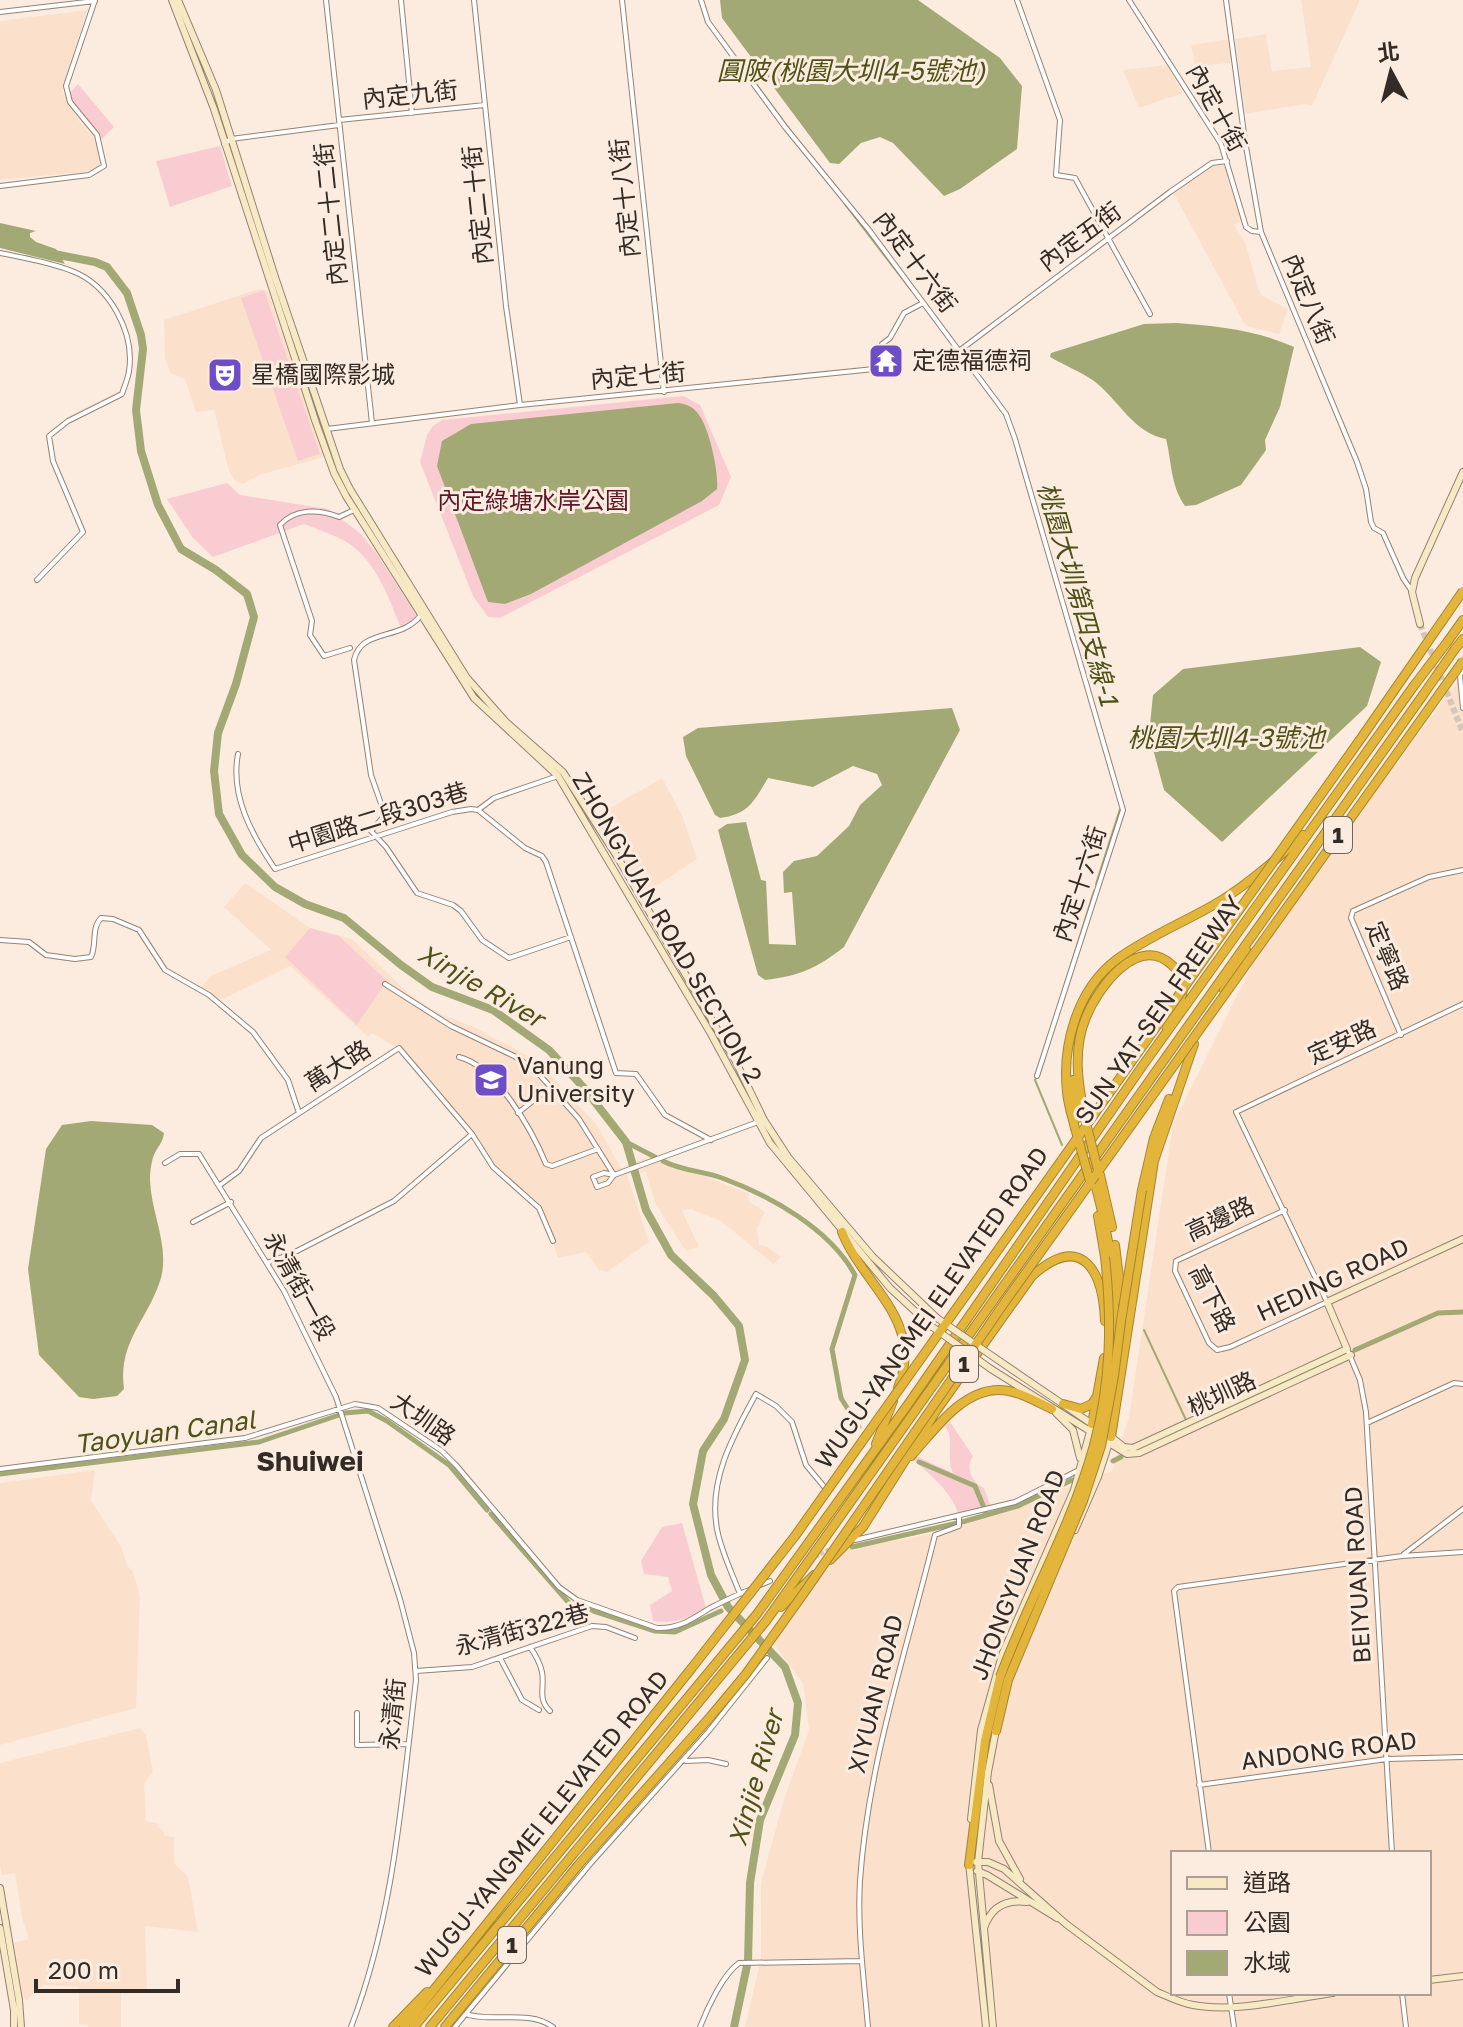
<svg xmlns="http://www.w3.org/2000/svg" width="1463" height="2027" viewBox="0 0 1463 2027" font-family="'Golos Text','Noto Sans TC',sans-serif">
	<rect width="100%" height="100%" fill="#fcece0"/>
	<path fill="#fbe1cc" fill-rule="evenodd" d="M1301,0h59l-48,106 -6,-2 -61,10 -10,-75 31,-5 6,37 39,-4z
		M87,10l-25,82 15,26 21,25 2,24 -7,4 -93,9v-159z
		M1231,39l4,23 -40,5 -4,-22z
		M1167,65l16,28 -44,15 -16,-38z
		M1224,165l3,1 16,54 -9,5 11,17 14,49 4,5 25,13 -9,25 -30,-7 -5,-4 -70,-129 34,-27z
		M259,289l9,2 56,166 -65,18 -16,9 -9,-4 -6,-12 -14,-58 -18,2 -11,-33 -14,-6 -6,-14 -1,-39z
		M1463,674v1353h-718l16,-69v-75l23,-84 25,-69 -6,-47 -31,-41 66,-91 104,-19 170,-61 17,-54 44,-293 89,-179zM1173,1853h256v140h-256z
		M662,778l20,37 15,44 -54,36 -47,-79z
		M245,883l65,45 42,11 57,55 27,18 40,16 61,33 60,64 24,43 32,-13 96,39 -1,7 17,11 -8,16 2,17 9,2 13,10 -8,7 -52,-43 -30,-12 -9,2 17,36 -13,4 -30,-46 -10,-33 -19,2 22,68 -42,30 -9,-3 -12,-17 -28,6 -19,-55 -44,-36 -23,-36 -68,-79 -32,-19 -4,4 -78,-71 -69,34 -20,-13 10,-11 60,-26 -47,-43z
		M95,1470l-4,31 31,47 5,17 6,7 7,24 -4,112 -136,37v-262z
		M140,1728l6,7 7,37 -9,11 2,38 11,2 1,5 5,1 1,7 10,1v26l14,14 10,55 -53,-6 2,65 -26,-1v37h-33l-1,-2 -8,-1v-37l-36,-2 -17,16 -4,-8 -8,-50 15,-4 -7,-21 -7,-45 -13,2 -2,-10v-102z"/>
	<path fill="#f9ccd2" d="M78,84l36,43 -12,12 -29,-37 -3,-9z
		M220,146l12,40 -62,21 -14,-46z
		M264,290l56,164 -22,7 -57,-163z
		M683,396l17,9 31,72 -12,28 -219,113 -12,-1 -15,-21 -53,-134 7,-27 6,-9 9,-6z
		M227,483l13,12 88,14 32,24 17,21 40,62 -6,9 -10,3c-13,-32 -27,-73 -60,-89 -12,-6 -25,-10 -37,-15l-91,33 -20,-19 -26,-39z
		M310,928l29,8 48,45 -30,44 -72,-68z
		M950,1422l23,34c-8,12 -1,27 11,32l6,17 -32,8c-8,-23 -27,-37 -44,-53l2,-4 37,17c-8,-16 3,-32 -8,-47z
		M682,1523l24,85c-19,11 -31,16 -53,13l-3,-16 22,-14 -4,-14 -24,-3 -3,-13 21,-34z"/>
	<path fill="#a3a975" d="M720,0h198l82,58 22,28 -5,63 -57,40 -16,7 -51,-53 -13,-6 -19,6 -22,21 -9,-1 -108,-145z
		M0,223l36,8 -6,2v4l6,5 20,7 9,15 -65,-16z
		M1176,323c41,3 80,7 118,24l-14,60 -15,33 1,10 -25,35 -45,20 -11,1c-15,-22 -13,-43 -19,-67 -33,-6 -47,-39 -72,-58 -13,-9 -30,-16 -44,-24l1,-4 93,-29z
		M678,403c9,1 16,4 21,12 10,13 20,57 18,74l-15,12 -171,93 -26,10 -17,-2 -51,-136 5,-25 29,-17z
		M1360,647l21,15 -14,44 -145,136 -58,-52 -15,-56 4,-39 30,-26z
		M952,708l8,22 -116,217c-28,22 -45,29 -79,33l-7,-5 -40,-145 9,-6 19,-2 15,58 5,1 3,63 27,1 -4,-53 -8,1 -1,-21 11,-11 23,-5 32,-30 11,-21 22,-20 -5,-11 -24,-8 -40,21 -45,-9c-14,23 -19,36 -48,40l-5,-3 -29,-59 -3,-19 15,-9z
		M91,1121l61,4 12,8c-1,10 -7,14 -10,22 -3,7 -4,18 -4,25 1,35 22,70 9,104 -14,39 -41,59 -35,105l-7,7 -24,3 -14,-2 -40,-42 -11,-86 18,-120 16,-24z"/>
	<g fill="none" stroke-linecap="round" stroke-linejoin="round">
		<path stroke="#a3a975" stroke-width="2" d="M742,65l51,69
			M844,203l67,87
			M1096,884l24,-75
			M1062,1145l-27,-65 59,-189
			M1144,1330l42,90"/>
		<path stroke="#a3a975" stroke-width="5" d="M626,1142l29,15
			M663,1161c19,10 40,10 59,17 49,18 108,51 133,97l-23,74 9,49 18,29
			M1355,1350l83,-37 25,-1
			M1113,1461l8,-4
			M919,1462l56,24 12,29
			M0,1474l259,-32 86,-29 23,-2 19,10 62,44 38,45
			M491,1514l78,89 86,28 20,1 46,-21
			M852,1547l110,-25 56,-16 54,-26"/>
		<path stroke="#a3a975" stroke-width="8" d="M49,253l46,9 12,5 20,26 14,42 2,14 -7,61 5,41 17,54 23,44 35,21 31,24 7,23 -18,67 -18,49 -4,38 5,43 23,41 33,32 30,17 39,14 57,47 31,22 61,23 56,40 35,38 42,54 20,68 25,45 43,41 25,30 6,34 -21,59 -21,32 -10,53 18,71 17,32 57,60 13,36 -3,32 -35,85 -10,63 -2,78 -14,66"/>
		<path stroke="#d4c6bb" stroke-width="4" stroke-dasharray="4 2" stroke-linecap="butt" d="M815,1557l17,-9"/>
		<path stroke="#d4c6bb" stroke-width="6" stroke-dasharray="6 3" stroke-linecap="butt" d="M1420,624l43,109"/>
		<defs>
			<path id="street" d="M326,0l46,423
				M401,0l11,113
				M474,0l32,306 14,99
				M622,0l42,392
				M701,0l7,22 77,105 84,103 137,184 9,25 108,371 -86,266
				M1017,0l43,120 -4,55 19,3 75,136
				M1129,0l92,144 25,83 6,4 9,1
				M1226,0l19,141 16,91 96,230 9,27 5,33 3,6 9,5 20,45 8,12
				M0,12l95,-11
				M339,120l146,-15
				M224,144l7,-5 108,-14
				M0,186l89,-11 15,-9 -7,-31 -27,-33 -4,-16 29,-86
				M0,253c24,5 49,9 72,18 37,14 63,61 57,100 -1,8 -5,16 -7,23l-54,27 -19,15 4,25 30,71 -46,48
				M959,351l211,-159 42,-29 15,-2
				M327,429l193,-24 354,-36 5,-8 3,-17 8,-6 14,-25 19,-10
				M420,616c-19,25 -59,12 -66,44l17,115 14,40 -14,16 15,16 31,46 36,12 8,6 21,29 27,18 62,-21
				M350,648l-26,8 -14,-21 2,-14 -32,-96c15,-17 39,-16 59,-8l15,-7
				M1463,667l-3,9 3,32
				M238,754c-8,42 14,81 37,115l177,-57 19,-3 7,1
				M478,810l47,38 17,8 4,6 70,211 20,1 29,41 46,25
				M478,810l16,-12 64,-22
				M0,940l29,2 17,13 29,4 16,-2c6,-12 0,-29 10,-39l12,1 26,11 26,40 44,25 44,37 35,48 11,33
				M385,984l66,42 65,31 21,15 42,47 35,56
				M1401,1035l-50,-117 2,-7 76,-34 34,-7
				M459,1057c37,9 73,73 87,107l6,2 46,-17
				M518,1113l32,-26
				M165,1163l15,-9h19l85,137 52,106 64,202 14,54 2,27c-14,117 -22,236 -65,347
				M614,1175l-6,8 -11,4 -4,-10 11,-4 10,2 144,-53
				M220,1185l19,-14 22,-33 138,-90 73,86 21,33 46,41 14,33
				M1285,1210l-109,51 -1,10 34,72 8,7 13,-3 97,-45 -91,-190 227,-108
				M193,1222l38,-20
				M267,1263l28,-11 99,-51 78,-67
				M1347,1349l13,31 6,32 26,441
				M1367,1423l87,-40 9,1
				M0,1469l245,-31 110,-34 23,4 64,43 14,14 103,122 18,13 80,28c22,1 35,-9 53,-20 14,-7 28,-14 42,-19
				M855,1540l160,-38 64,-32
				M1404,1554l59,-45
				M760,1585l10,-4
				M740,1594c-8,-21 -19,-43 -23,-65 -9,-49 16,-93 39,-135l20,12 16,16 14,43 20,24
				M530,1647c5,7 10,16 12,25 3,15 -5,27 8,39
				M500,1658l22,42 17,10
				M416,1671l56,-4 120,-41 14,1 29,11
				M357,1713v32l50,-1
				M686,1761l22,-1 18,4
				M1199,1785l188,-26 76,-2
				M1209,1853l-35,-262 4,-4 224,-31 61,-4
				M1229,1993l5,34
				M1402,1993l4,34
				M466,2014c25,9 62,-5 87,13
				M455,2027l136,-164 117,-131 59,-74
				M700,2027c7,-18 23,-53 39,-64l123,-2
				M868,2027c-4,-48 -11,-98 -8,-146 8,-119 47,-231 75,-346l24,-9v-9"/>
			<path id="secondary" d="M172,0l42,109 102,314 18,50 12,23 128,202 84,78 153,258 59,109 120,145 41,38
				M178,0l38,90 59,187 65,192 10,20 117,189 39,44 57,50 55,86 117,202 29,60 24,37 85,100 64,61
				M1420,624l-8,-32 3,-14 48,-106
				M998,1360l94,64
				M991,1369l102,64
				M1056,1413l17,17 7,28
				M1109,1435l15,12 9,1 214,-99 -20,-47 136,-63
				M1106,1441l21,13 12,-1 212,-98
				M1075,1530l23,-53 13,-40
				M989,1785l10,56 21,38
				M971,1819l10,-89 21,-75 72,-165 18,-66
				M976,1862h12l16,7 62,55 91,68c12,5 24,11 36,13 42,8 97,-6 140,-12
				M969,1863l17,164
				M977,1871l10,4 70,43
				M0,1888l19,112 2,27
				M0,1928l14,82v17
				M984,1928c7,-21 22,-29 43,-26
				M1429,1980l34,-4
				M993,2027l-15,-165 10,-90 8,-42"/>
			<path id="highway" d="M1448,641l15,-21
				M1455,649l8,-10
				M1224,990l22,-40
				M1073,1080l5,38
				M1086,1123c-7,-33 -14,-71 -1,-103 11,-30 53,-89 88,-54 6,6 11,12 10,21 0,14 -11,28 -17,39
				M1075,1128c-3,-12 -7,-24 -8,-36 -5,-47 10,-102 49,-132 31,-23 67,-37 101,-57 30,-18 60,-44 86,-68
				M1100,1175l12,52
				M1094,1180c18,66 24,113 18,181
				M1142,1190l12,-52 15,-39
				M1098,1216l7,41
				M842,1232c22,55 83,88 56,156
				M1115,1245l7,57
				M1063,1404l18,5 11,-5 5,-8
				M1092,1424l12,-66
				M1111,1437l43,-276 40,-117
				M876,1444l17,-43
				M911,1456c23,-25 50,-66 88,-66 18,0 36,11 53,19
				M830,1560l33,-33 73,-116 96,-135c50,-45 71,-5 73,45
				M781,1607l33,-32
				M996,1731l12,-51
				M969,1865l16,-124 15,-64
				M393,2027l34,-35
				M404,2027l287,-358
				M414,2027l343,-413 152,-211 232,-335 272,-381
				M430,2027l336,-406 657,-926
				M445,2027l135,-164 131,-147"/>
		</defs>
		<use href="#street" stroke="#948274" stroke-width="6"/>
		<use href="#secondary" stroke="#948274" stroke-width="8"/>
		<use href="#highway" stroke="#a58533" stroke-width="10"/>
		<use href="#street" stroke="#fff" stroke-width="4"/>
		<use href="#secondary" stroke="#f7e9c4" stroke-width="6"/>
		<use href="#highway" stroke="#e3b53a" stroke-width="8"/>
		<defs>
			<path id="secondary-bridge" d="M937,1318l61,42
				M931,1326l60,43"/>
			<path id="highway-bridge" d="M1413,687l35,-46
				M1423,695l32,-46
				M1086,1123l13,51
				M1075,1128l16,57
				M691,1669l104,-133 569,-802 99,-143
				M1000,1677c29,-78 72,-152 94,-232 17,-63 18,-124 11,-188
				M1008,1680l75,-179 18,-55 13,-70 7,-55 21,-131
				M711,1716l35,-42 60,-84 201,-291 456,-638"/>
		</defs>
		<use href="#secondary-bridge" stroke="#948274" stroke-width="8" stroke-linecap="butt"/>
		<use href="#highway-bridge" stroke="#a58533" stroke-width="10" stroke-linecap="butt"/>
		<use href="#secondary-bridge" stroke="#f7e9c4" stroke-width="6"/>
		<use href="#highway-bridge" stroke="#e3b53a" stroke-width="8"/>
	</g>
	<defs>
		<symbol id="temple-square" viewBox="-11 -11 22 22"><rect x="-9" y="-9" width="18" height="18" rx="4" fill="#6d4ec7" stroke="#fcece0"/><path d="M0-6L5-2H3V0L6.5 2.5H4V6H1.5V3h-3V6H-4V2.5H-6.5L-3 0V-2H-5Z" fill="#fff"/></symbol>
		<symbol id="theatre-square" viewBox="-11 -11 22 22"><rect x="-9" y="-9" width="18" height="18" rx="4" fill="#6d4ec7" stroke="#fcece0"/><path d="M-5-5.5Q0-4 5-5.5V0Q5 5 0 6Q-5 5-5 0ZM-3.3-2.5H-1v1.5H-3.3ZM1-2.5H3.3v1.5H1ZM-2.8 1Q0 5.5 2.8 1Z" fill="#fff"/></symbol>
		<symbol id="university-square" viewBox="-11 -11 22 22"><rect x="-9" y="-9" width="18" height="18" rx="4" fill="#6d4ec7" stroke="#fcece0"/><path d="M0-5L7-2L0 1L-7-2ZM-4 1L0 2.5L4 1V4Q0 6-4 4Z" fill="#fff"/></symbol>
	</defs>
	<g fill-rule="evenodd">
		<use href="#temple-square" x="866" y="341" width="40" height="40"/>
		<use href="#theatre-square" x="205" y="355" width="40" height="40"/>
		<use href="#university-square" x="471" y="1060" width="40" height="40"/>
	</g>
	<g text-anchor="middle" stroke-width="6" stroke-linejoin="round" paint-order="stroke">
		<g fill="#fcece0" stroke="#6f665e" stroke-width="2">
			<rect x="1324" y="817" width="28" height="36" rx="6"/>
			<rect x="950" y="1346" width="28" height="36" rx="6"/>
			<rect x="498" y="1927" width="28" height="36" rx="6"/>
		</g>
		<g font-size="22" font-weight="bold" fill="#332c26">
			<text x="1338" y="843">1</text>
			<text x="964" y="1372">1</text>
			<text x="512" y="1953">1</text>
		</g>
		<g font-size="24" fill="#332c26" stroke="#fcece0">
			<text transform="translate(410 95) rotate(-6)" y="8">內定九街</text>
			<text transform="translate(1216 108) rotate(61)" y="8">內定十街</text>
			<text transform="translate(625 198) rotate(-96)" y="8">內定十八街</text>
			<text transform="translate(478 205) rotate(-96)" y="8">內定二十街</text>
			<text transform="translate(331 214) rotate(-96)" y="8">內定二十二街</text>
			<text transform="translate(1080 237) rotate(-37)" y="8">內定五街</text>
			<text transform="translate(915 262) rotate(53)" y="8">內定十六街</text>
			<text transform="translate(1308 299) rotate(67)" y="8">內定八街</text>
			<text transform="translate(638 376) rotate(-5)" y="8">內定七街</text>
			<text transform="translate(378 818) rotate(-17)" y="8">中園路二段303巷</text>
			<text transform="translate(1080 884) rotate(-72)" y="8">內定十六街</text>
			<text transform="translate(667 928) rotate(60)" y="8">ZHONGYUAN ROAD SECTION 2</text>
			<text transform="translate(1387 956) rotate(67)" y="8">定寧路</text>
			<text transform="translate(1159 1010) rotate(-55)" y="8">SUN YAT-SEN FREEWAY</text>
			<text transform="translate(1342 1042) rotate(-25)" y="8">定安路</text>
			<text transform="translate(338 1066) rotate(-33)" y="8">萬大路</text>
			<text transform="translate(1220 1219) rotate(-25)" y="8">高邊路</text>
			<text transform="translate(1333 1280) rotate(-25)" y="8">HEDING ROAD</text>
			<text transform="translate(299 1286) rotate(61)" y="8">永清街一段</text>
			<text transform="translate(1212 1299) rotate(63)" y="8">高下路</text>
			<text transform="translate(932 1308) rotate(-55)" y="8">WUGU-YANGMEI ELEVATED ROAD</text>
			<text transform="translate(1222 1394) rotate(-25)" y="8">桃圳路</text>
			<text transform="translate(423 1419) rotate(35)" y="8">大圳路</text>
			<text transform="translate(1018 1575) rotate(-69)" y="8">JHONGYUAN ROAD</text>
			<text transform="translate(1358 1575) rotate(-93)" y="8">BEIYUAN ROAD</text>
			<text transform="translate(522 1630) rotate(-15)" y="8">永清街322巷</text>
			<text transform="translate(876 1694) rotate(-76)" y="8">XIYUAN ROAD</text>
			<text transform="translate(393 1714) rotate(-84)" y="8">永清街</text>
			<text transform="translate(1329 1751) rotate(-7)" y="8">ANDONG ROAD</text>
			<text transform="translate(542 1824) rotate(-51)" y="8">WUGU-YANGMEI ELEVATED ROAD</text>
		</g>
		<g font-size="24" fill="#332c26" stroke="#fcece0" text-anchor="start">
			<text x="912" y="369">定德福德祠</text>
			<text x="251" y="383">星橋國際影城</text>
			<text x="517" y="1074">Vanung<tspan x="517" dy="28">University</tspan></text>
		</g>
		<g font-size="24" fill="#5b1628" stroke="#fcece0">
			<text x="533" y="509">內定綠塘水岸公園</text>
		</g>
		<g font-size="26" font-style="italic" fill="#4e5217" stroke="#fcece0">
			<text x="851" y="80">圓陂(桃園大圳4-5號池)</text>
			<text transform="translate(1078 594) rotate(74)" y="9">桃園大圳第四支線-1</text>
			<text x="1226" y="747">桃園大圳4-3號池</text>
			<text transform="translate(481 986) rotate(30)" y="9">Xinjie River</text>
			<text transform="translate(165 1432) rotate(-8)" y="9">Taoyuan Canal</text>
			<text transform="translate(756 1778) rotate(-74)" y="9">Xinjie River</text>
		</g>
		<g font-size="28" font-weight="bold" fill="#332c26" stroke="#fcece0">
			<text x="310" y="1471">Shuiwei</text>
		</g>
	</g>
	<rect x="1171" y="1851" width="260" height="144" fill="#fcece0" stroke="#ac9f96" stroke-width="2"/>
	<rect x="1187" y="1877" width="40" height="12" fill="#f7e9c4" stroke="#ac9f96" stroke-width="2"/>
	<text x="1243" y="1891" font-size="24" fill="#332c26">道路</text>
	<rect x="1187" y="1911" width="40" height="24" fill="#f9ccd2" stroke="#ac9f96" stroke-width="2"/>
	<text x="1243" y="1931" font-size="24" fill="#332c26">公園</text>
	<rect x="1187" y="1951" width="40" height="24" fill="#a3a975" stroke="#ac9f96" stroke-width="2"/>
	<text x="1243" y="1971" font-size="24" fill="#332c26">水域</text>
	<g transform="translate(1391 72) rotate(353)" stroke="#fcece0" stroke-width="6" paint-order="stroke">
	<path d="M0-6L14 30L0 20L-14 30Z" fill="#332c26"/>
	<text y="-12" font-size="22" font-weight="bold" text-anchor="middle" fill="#332c26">北</text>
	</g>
	<path d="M36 1979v12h142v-12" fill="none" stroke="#332c26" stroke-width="4"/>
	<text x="48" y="1979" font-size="24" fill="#332c26" stroke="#fcece0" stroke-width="6" paint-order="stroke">200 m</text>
</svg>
